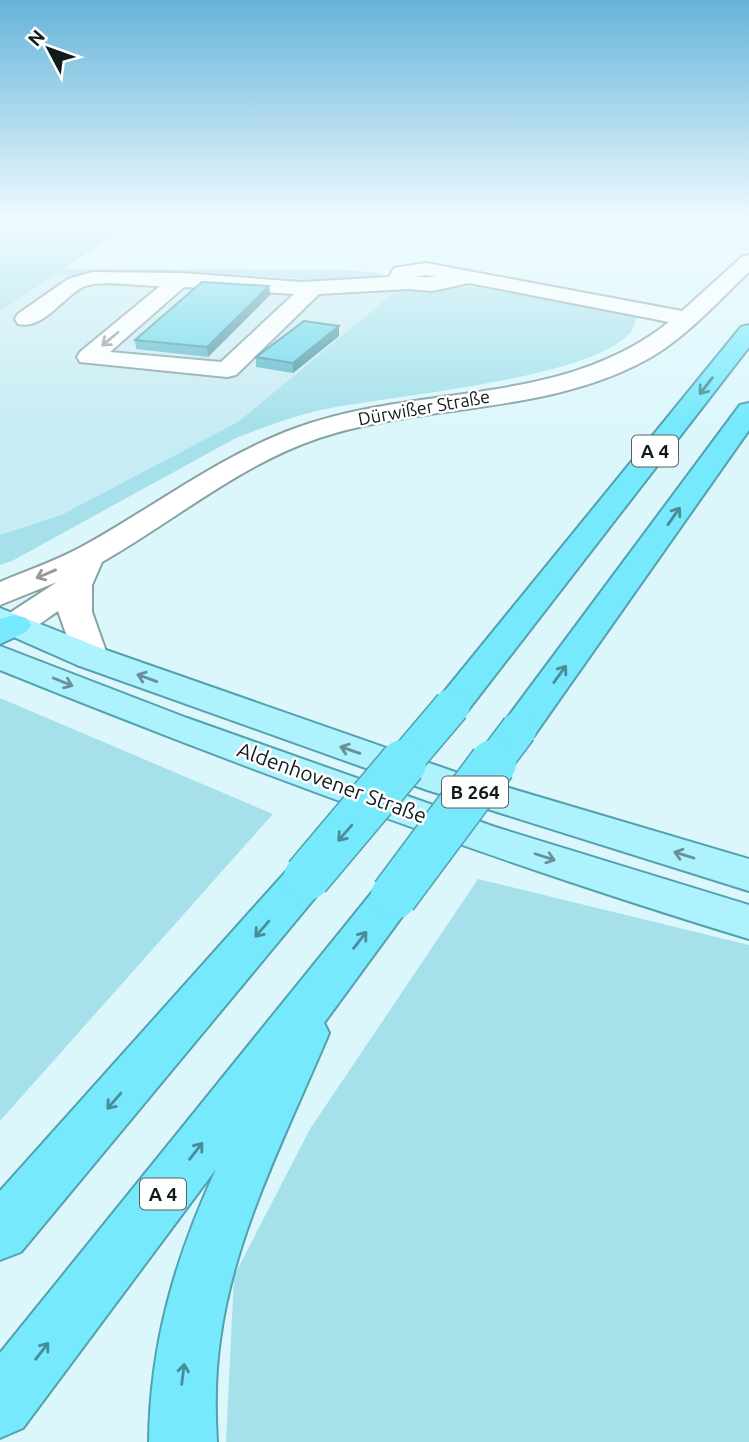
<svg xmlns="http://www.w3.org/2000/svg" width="749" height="1442" viewBox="0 0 749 1442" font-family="Ubuntu,sans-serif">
	<rect width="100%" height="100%" fill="#dcf7fc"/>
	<path fill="#c8ecf3" d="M53,275l209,1 132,11 3,4 -159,131 -177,93 -61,20v-224z"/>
	<path fill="#a6e1eb" d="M0,221h134l-70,48 284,1 31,3 3,5 -56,3 -64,-5 -208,-1 -54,36z
		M472,286l146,25 18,6c-1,5 -2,12 -5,15 -43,49 -243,63 -310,78 -30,7 -58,17 -87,29l-222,122 -12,4v-30l61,-20 177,-93 158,-131 -2,-4 23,3z
		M0,698l273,116 -273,307z
		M478,879l271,66v497h-523l8,-166 76,-147z"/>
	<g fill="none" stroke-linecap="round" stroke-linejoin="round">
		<defs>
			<path id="minor" d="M749,255v17c-33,31 -65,68 -105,89 -101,54 -219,42 -325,77 -80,27 -145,83 -217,124l-10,23v27l16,45 -5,8 -13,3 -13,-3 -19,-54c-17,11 -38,33 -58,19l2,-12 55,-36 -57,23v-23c28,-12 56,-21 83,-36 71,-39 136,-90 213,-118 123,-45 265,-20 373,-106l-200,-39 -37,8 -24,-2 -89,5 -83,81 -9,2 -147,-15 -3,-5 3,-5 80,-66c-20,0 -61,-7 -77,1 -21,11 -40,43 -65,37l-3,-5 3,-5 50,-35 24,-7 89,1 121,9 87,-5 5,-9 32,-5 256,48 60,-54zM426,275l11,2h-24zM184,287l110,7 -73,68 -111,-10z"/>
			<path id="major" d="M0,608l103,41 352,123 294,87v32l-322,-101 -350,-125 -77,-34z
				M0,646l187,72 308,109 254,78v34c-254,-77 -503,-170 -749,-269z"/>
			<path id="highway" d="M749,325v22l-284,367 -13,3 -13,-3 -6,-8 6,-8 302,-371z
				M749,403v27l-216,307 -14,4 -14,-4 -5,-8 5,-8 235,-316z
				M14,615l12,3 5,7 -5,7 -26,12v-25z
				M307,861l16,5 6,11 -6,11 -302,364 -21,8v-69l291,-325z
				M394,880l16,5 7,11 -93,127 5,10c-41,98 -95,200 -109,307 -5,35 -5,68 -3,102h-68c1,-99 26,-183 67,-273l-193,259 -23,10v-85l378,-468z"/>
		</defs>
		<use href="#minor" stroke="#88a1a5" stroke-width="4"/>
		<use href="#major" stroke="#53a1ae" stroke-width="4"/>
		<use href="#highway" stroke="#53a1ae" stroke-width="4"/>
		<use href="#minor" fill="#fff" fill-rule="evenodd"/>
		<use href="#major" fill="#adf2fd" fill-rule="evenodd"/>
		<use href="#highway" fill="#76e9fc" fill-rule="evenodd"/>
		<defs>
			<path id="highway-bridge-far1" d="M402,765l50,-59
				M492,765l27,-36"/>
			<path id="highway-bridge" d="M307,877l96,-114
				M394,896l99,-133"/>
		</defs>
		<use href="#highway-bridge-far1" stroke="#53a1ae" stroke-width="38" stroke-linecap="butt"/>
		<use href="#highway-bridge" stroke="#53a1ae" stroke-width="49" stroke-linecap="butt"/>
		<use href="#highway-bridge-far1" stroke="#76e9fc" stroke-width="35"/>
		<use href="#highway-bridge" stroke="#76e9fc" stroke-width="46"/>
	</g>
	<path fill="#5dbac9" d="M269,286l1,9 -62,62 -72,-8 -1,-9z
		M339,336l-46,37 -37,-6v-10z"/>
	<path fill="#4c97a4" d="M269,286l1,9 -62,62 -1,-10z
		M339,326v10l-46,37v-10z"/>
	<path fill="#6cd8ea" stroke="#4c97a4" stroke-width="2" d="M202,282l67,4 -62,61 -72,-7z
		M304,321l35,5 -46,37 -37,-6z"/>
	<defs><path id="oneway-shaft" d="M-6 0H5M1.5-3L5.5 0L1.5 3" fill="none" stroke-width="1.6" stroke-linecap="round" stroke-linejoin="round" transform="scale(1.75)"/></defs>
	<g stroke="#949899">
		<use href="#oneway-shaft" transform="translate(110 339) rotate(140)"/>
		<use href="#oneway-shaft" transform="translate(46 574) rotate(157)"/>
	</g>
	<g stroke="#498c97">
		<use href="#oneway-shaft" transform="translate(706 386) rotate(128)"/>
		<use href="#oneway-shaft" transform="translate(674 516) rotate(-55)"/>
		<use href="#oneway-shaft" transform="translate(560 674) rotate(-54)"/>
		<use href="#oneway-shaft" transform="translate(345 833) rotate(131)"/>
		<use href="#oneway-shaft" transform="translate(262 929) rotate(131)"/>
		<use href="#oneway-shaft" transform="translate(360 940) rotate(-52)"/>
		<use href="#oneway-shaft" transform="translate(114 1101) rotate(131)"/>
		<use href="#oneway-shaft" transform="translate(196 1151) rotate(-52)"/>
		<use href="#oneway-shaft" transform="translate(42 1351) rotate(-52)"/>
		<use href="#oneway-shaft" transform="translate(183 1374) rotate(-83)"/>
	</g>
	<g stroke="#679198">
		<use href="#oneway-shaft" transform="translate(147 678) rotate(-160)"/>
		<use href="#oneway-shaft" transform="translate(63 682) rotate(22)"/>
		<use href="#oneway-shaft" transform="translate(350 750) rotate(-161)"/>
		<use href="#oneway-shaft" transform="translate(684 855) rotate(-163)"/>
		<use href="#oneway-shaft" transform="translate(545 857) rotate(18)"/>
	</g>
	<linearGradient id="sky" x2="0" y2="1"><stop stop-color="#66b4da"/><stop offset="0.52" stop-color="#effbfe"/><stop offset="1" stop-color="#effbfe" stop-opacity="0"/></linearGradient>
	<rect width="749" height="423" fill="url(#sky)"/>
	<g text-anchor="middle" stroke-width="5" stroke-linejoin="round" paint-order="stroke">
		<g font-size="18" fill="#111b1c" stroke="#fff">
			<text transform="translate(424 408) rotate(-10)" y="6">Dürwißer Straße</text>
		</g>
		<g fill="#fff" stroke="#585f60" stroke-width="2">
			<rect x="632" y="435.5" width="46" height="31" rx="5"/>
			<rect x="442" y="776.5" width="66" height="31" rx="5"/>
			<rect x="140" y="1178.5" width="46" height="31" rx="5"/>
		</g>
		<g font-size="19" font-weight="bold" fill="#111b1c">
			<text x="655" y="458">A 4</text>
			<text x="475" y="799">B 264</text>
			<text x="163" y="1201">A 4</text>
		</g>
		<g font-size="21" fill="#111b1c" stroke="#fff">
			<text transform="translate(332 783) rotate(20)" y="7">Aldenhovener Straße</text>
		</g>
	</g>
	<g transform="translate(49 49) rotate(311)" stroke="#ffffff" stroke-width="5" paint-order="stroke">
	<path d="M0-5L12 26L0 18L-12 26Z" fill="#111b1c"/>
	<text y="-10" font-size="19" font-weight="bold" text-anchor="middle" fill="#111b1c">N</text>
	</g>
</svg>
